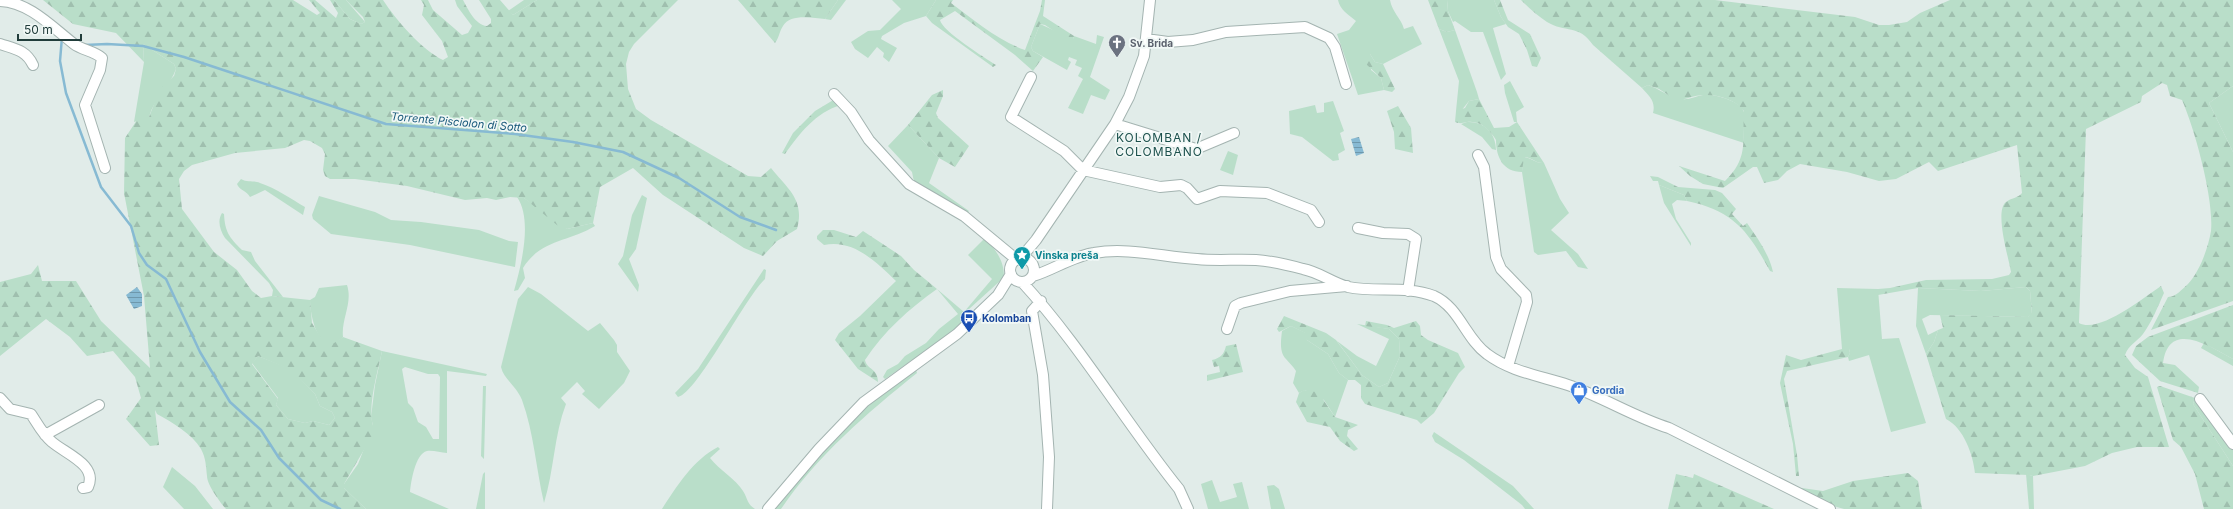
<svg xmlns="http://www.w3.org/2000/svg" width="2233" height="509" viewBox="0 0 2233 509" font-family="Inter,sans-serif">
	<defs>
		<pattern id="forest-firs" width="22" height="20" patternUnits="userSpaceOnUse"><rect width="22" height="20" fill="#b9dec9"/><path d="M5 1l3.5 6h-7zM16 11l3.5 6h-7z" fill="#9fbfae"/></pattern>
		<pattern id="water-rules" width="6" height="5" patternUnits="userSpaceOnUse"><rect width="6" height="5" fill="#87bad3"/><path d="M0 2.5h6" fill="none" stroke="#6e98ac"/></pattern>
	</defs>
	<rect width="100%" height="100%" fill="#e1ece9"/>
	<path fill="#b9dec9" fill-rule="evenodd" d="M334,0h12l19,22 -4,2 -11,-5z
		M524,0h13l-24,15 -5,-4z
		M838,0h8l-15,20 -6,-1z
		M892,0h44l-10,16 -22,7 -22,13 -1,3 16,9 -8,14 -6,-5 1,-4 -7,-6 -9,11 -13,-9 -4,-7 17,-11 12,-1 21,-21z
		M1338,0h52c2,12 11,18 14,29l9,-3 9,18 -39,20 -8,-2 -5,-8 1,16 10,8 3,12 -26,5 -21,-61 12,-4 7,-9c-8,-7 -16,-11 -18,-21z
		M1447,0h47l7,17 5,7 -13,4 13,46 -5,6 -18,-48h-12l-16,-11 -2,1 -5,-11z
		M1040,24l33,15 1,-3 22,8 1,-9 7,2 -14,40 20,13 -5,10 -14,-5 -8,19 -15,-6 15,-29 -5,-3 4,-8 -7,-3 2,-5 -8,-3 -1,3 3,2 -4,8 -34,-19 -2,-4z
		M1439,29l8,3 8,-2 22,62 2,7 -10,2 -8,10h-5l3,-30z
		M143,44l31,20 2,5c-6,17 -22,29 -27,48l-15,5 10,-60z
		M1510,81l14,26 -8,5 1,10h-3l-9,-29 -1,-8z
		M1648,85c12,4 20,12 34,14 7,1 14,-3 21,-4 9,-2 39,6 41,17 1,8 -1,22 0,31l-91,-30c3,-12 -4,-17 -11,-25z
		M2233,86v66l-24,-49z
		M1333,101l11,30 -4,2 5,17 -7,4 1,6 -6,1 -31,-24 -12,-3 -1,-23 26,-6 2,8 7,-1v-9z
		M1467,122c17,-1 29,11 29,28l-4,-1 -10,-12 -21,-13z
		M908,125l31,33 -10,25 40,28 -3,4 -52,-33 -2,-10 -24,-26z
		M1228,151l10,4 -5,20 -13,-5z
		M1523,157c8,0 13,7 21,6l16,36 9,14 -18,17 27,24 10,15 -10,-2 -12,-16 -28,4 -4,-3 -12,-80z
		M241,179c7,4 12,1 19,4 16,5 31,16 45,24l-2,8 -38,-25 -15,7c-3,-6 -11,-7 -13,-13z
		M1659,185l25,10 3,6 -10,-1 -5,4 4,15 15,24v3l-27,-43z
		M642,195l5,3 -11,51 -7,10 10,26 -1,7 -20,-28 5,-8 9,-41z
		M319,196l56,16 16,8 30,2 58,8 30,11 9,1 -3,25 -105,-22 -79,-11 -18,-15 -1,-4z
		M517,197l7,1 43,31 26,-6 2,3c-26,16 -54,13 -72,42l2,10 -7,12 -4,1c7,-25 19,-71 3,-94z
		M222,213l2,1c1,18 5,23 18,36l9,2 4,9 28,36 -11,-1 1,-6 -4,-7 -44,-45c-5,-8 -8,-17 -3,-25z
		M985,238c10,11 19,22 19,38l-4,5 -32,29 -3,13 -80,56 -2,-2 4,-7 11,-6 7,-8 21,-13 13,-14 19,-15 -21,-25 27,23 28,-33 -24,-24z
		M764,269l2,1 -1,9c-21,20 -67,113 -87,118l-3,-4 23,-24z
		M347,285c6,18 -6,34 -4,52 -24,24 -33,-22 -33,-37l5,-3 4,-9z
		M528,287l13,7 47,37 12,-8 14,17 3,5v7l13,19 -6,12 -25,26 -17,-15 3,-3 -8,-9 -16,16 5,6c-12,31 -12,67 -22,99 -8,-34 -10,-70 -22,-103 -6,-15 -18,-20 -21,-33l17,-68z
		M2026,287l4,4 2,23 -4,3 -98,-2 -8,4 6,16 10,-5 -4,12 -8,12 -10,-28 2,-38 63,3z
		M1837,288l41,1 4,50 17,-1 27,85 -35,9 -22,-77 -20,6 -1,-4 2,-4 -1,-4h-7z
		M1357,324l32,5 10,10 1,17 -12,27 -9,4 -17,-12 -25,-34 20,15 19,10 13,-27z
		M1291,326l15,7 1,7 21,14 11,19 9,7 -13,37 -11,-17 -19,-10 -6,3 -6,-10 3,-12c-3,-5 -6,-7 -10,-12 -7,-7 -5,-19 -4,-28z
		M2204,343l29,16v7l-32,-18z
		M382,351l105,23 -1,2 -39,-5v82c-6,0 -14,-3 -20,-2 -12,3 -16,31 -17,41l39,17h-83l-22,-21v-4l14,-20 15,-38 -2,-9 4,-32zM405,367l23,7h10l2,3 -1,62h-6l-7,-12 -8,-5 -5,-14 -5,-5 -6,-34z
		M258,356l33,13 24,25 5,12 12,6 3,6 -6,7 -16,-4 -8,2 -17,-4 -12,-14 2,-7 -26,-35z
		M916,370l1,3c-50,40 -100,83 -136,136h-7l52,-61 40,-42z
		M483,386h3l-2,73 -3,-3z
		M2195,398l38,52v16l-40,-62z
		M1434,432l79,54 21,23h-9l-3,-4 -58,-45 -29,-18 -3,-6z
		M718,447l2,2 -10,9c9,12 26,21 33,33 5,8 4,13 12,18h-93c14,-22 32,-50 56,-62z
		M172,467l23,19 18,23h-29l-21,-22z
		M485,472v37h-9l7,-35z
		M2026,474l7,2 1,33h-5z
		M1212,480l8,22 17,-5 -4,-13 9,-2 7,27h-41l-7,-25z
		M1274,485l5,4 6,20h-14l-4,-23z"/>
	<path fill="url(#forest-firs)" fill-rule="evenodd" d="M43,0h250l24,15 3,-2 -11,-13h6l21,18 2,-5 -8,-13h4l16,19 11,5 4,-2 -2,-5 -17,-17h37c13,20 39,50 60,60l5,-3 -6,-16 -20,-26 2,-10 -3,-5h7l5,10 29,25 6,-2 4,-7 -15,-20 -2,-6h8c5,9 12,25 24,26l4,-3v-4l-12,-19h21l13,15 24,-15h141l-44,44 -5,8 -3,12 2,25 8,20 15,11 97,56 13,1 10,-9c17,21 34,32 26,61l-20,12 -14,15 -19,-8 -81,-53 -30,-27 -33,19 -7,36 -26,6 -10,-4 -33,-27 -14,-1 -14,3 -9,-2 -22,2 -58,-14 -52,-7h-25l-5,-3 -2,-6 2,-16 -3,-6 -12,-7 -6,-1 -19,8 -50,5 -43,12 -8,6 -5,8 3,30 32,43 23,18 15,21 9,7 11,-2 38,4 2,23 9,15 13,5 9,-6 39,14c-4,21 -17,61 -7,80l-31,53v4l22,21h-140c-6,-7 -19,-24 -19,-33 -1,-9 -1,-18 -6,-27 -9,-15 -29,-27 -44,-35l-2,-4 4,35 -9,1 -24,-27 15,-21 -6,-21 -22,-26 -26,5 -17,-19 -24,-18 -46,37v-74l31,-8 7,-9 4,16h34l25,40 49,47 -6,-72 -20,-103 1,-55 14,-21h10l11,-28 14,-13 2,-7 -2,-5 -31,-20 1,18 -28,-29 -43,-9zM258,356l33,14 24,24 5,12 12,6 3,6 -6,7 -16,-4 -8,2 -17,-4 -12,-14 2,-6 -26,-35z
		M738,0h100l-13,19c-12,-1 -35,-6 -42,7 -4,6 -4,12 -8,17z
		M936,0h17l-2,3c23,17 46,37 74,47l15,-39 2,-11h3l-2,16 31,20 -1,3 -6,1 -22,-15 -5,-1 -9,23 2,4 10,6 -10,14 -18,-16 -60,-44 -15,9c2,11 45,38 56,45l-3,2 -61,-44 -6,-7z
		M1428,0h19l1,11 7,19 -8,2 -8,-3z
		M1494,0h6l8,20 22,14 11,24 -4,9 -5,-1 -5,-16 -8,-16 -11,-7 -7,-10z
		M1521,0h194l140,17 24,8h10l18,-3 13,-9 30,-13h283v86l-24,17 24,49v149l-82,29 17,-33c8,0 14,-8 20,-13 12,-13 20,-36 23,-53 3,-32 -16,-101 -29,-131l-12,-4 -3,-11 -5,-2 -20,13 -1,6 -55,27 -7,194c20,11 64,-25 82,-37l3,7c-6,13 -12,29 -21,41 -6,8 -14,10 -18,21l10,13 13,9 21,70h-32l-25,6 -27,13 -52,10 -4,-1 -54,-2c-2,-18 -11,-45 -29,-54l-20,-65 8,-12 4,-12 5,-2 -3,-13 88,2 4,-4 -2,-22 -4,-4 -45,4 -63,-3 -40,7v-6l12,-1 36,-8 66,-1 17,-4 2,-3c-2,-13 -17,-61 -5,-70 5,-4 12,-4 16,-9l-5,-48 -79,26 -9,-9 -33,17 -17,2 -32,-9 -47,-8 -13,7 -9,9 -14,3 -7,-16h-4l-30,21 -20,-4 -13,-8 -11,-10 46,15c24,-24 17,-39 19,-70 -8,-11 -26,-17 -40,-16 -10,0 -18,5 -28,5l-17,-11 -11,-4 -6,3 -49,-43c-14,-21 -28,-12 -46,-23 -9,-6 -18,-14 -26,-22z
		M1367,54h3l5,8 8,2 12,25 -3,3 -8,-2 -3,-12 -15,-14 -3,-7z
		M943,90v6l-7,17 2,5 31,28 -14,21 -16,-9 -31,-33 24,-30z
		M835,99l6,6c-25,7 -42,29 -56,49l-3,-1 11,-20 22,-22z
		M1479,99l15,29 15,-1 8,-5 27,41c-8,1 -12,-6 -20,-6l-2,15c-19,0 -26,-15 -26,-32 -6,-10 -16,-20 -29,-18 -5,1 -7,2 -12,0l1,-11 9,-3 4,-7z
		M1398,106l13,22 2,25 -18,-4 -1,-17 -7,-21z
		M1650,176l8,1 20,10 37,3 7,3 14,16 -4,5 11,12 4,-3c11,16 22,31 26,49l-3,-1c-22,-40 -36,-60 -83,-70l-3,-6 -25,-10 -1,-4h-5z
		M823,230h11l22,7 7,-6 38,25 13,14 23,19c-28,20 -53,42 -72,71 2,10 13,8 13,22l-20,-13 -23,-29 4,-7 21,-17 36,-35c-20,-19 -42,-42 -72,-36l-7,-6v-3z
		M2233,305v54c-23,-12 -64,-40 -70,4l12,2 24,22 -1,6 -38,-12 -28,-26 4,-9 12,-9z
		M1284,316l42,17 10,7 26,35 17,12 9,-4 12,-27 -1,-17 -10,-10 -24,-3 1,-5 21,4 7,3 22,-7 4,5 1,9 7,5 30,13 7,14 -6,6 -25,40 -13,11 -4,-4 -52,-16 -4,-6v-13l-6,-5h-7l-9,-7 -11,-19 -21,-14 -2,-3v-4l-14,-7 -12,6 -2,-3z
		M1236,344l7,28 -36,9v-6l13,-3 -1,-6 -5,1 -2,-7c9,-2 12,-6 14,-14z
		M1842,349h7l1,4 -2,4 -61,14 -3,8 13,76 2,21h-3l-3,-32 -13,-61 6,-28 15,5z
		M2160,386l35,12 -2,6 40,62v43h-29l-9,-35 -14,-27 -8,-7 -16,-53z
		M1304,390l14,2 17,25 23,8 -10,5 -1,6 11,13 -4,2 -14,-10 -10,-14 -23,-5 -11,-20 3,-9z
		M1908,473l10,8 4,28h-78l-14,-4 -31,-15 3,-2 21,3 30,-10z
		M1676,474l17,4 1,-4 80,35h-106z"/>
	<path fill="url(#water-rules)" d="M1359,137l5,16 -8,3 -5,-17z
		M137,287l5,7v12l-8,3 -8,-14z"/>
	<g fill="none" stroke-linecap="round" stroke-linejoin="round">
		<path stroke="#87bad3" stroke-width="2.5" d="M62,37l-2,24 6,32 35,94 30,39 8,27 8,12 19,14 34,73 30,50 31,28 18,28 42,42 19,9
			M85,45l22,-1 36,2 41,11 202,67 129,10 58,8 50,10 56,26 61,39 36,13"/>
		<defs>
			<path id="street" d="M0,1c29,1 52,26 74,43 8,6 20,7 28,14l-2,12 -15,35 20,63
				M1146,39l22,3 25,-2 33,-8 79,-5 24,11 6,9 11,37
				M0,44c15,5 26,6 33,21
				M1031,77l-20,40 53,34 19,19 77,17 21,-2 6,3 10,11 23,-8 47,2 44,17 8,12
				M834,94l17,18 18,28 40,44 55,32 53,44
				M1115,124l81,25 38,-16
				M1478,155l6,12 12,90 5,12 25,26 1,7 -19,64
				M1358,228l25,5 25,1 8,5 -8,52
				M1010 270a12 12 0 1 1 24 0a12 12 0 1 1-24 0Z
				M1020,259l16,-19 79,-116 14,-27 15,-41 6,-56
				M1033,276c20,-6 40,-20 61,-23 34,-6 69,4 103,6 19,2 39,0 59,1 15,1 32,5 47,9 16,3 30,14 45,18 28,6 58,-2 86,9 25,11 32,43 53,58 24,18 54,22 81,31 35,12 66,32 101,43l161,81
				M1022,282c59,64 103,140 157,207l9,20
				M1041,301l-9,10 11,64 6,82 -2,52
				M1227,329l8,-23 6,-3 49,-12 57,-5
				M0,398l10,11 21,5c6,9 12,21 21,28 14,12 46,23 36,45l-5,1
				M2200,399l33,45
				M45,435l54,-30
				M768,509l51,-60 45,-47 93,-68 41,-39 13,-21"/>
		</defs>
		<use href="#street" stroke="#a4b4b1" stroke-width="12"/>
		<use href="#street" stroke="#fff" stroke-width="10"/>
	</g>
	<defs>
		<symbol id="church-pin" viewBox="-11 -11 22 30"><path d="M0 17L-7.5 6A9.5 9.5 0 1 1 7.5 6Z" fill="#6b7280" stroke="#f1f8f6"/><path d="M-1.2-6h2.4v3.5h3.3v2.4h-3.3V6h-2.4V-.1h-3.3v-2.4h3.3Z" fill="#fff"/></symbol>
		<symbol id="sight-pin" viewBox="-11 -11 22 30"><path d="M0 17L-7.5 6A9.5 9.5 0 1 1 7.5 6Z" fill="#0f9aa8" stroke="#f1f8f6"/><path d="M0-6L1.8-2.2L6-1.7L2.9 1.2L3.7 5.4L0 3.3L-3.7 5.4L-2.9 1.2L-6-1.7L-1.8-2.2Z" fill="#fff"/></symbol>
		<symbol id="bus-pin" viewBox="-11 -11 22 30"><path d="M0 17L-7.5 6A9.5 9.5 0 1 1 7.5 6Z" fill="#1a4fb4" stroke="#f1f8f6"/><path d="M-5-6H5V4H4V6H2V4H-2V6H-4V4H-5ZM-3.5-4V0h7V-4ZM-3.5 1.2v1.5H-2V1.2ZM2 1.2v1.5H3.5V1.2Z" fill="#fff"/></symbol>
		<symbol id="shop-pin" viewBox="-11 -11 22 30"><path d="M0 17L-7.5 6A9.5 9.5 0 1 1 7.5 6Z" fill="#3f7fe0" stroke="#f1f8f6"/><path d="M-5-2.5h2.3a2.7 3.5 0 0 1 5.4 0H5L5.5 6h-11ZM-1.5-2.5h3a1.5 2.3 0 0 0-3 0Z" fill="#fff"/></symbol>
	</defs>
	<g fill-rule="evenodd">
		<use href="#church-pin" x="1107" y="33" width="20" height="27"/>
		<use href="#sight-pin" x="1012" y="245" width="20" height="27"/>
		<use href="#bus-pin" x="959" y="308" width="20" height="27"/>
		<use href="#shop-pin" x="1569" y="380" width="20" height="27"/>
	</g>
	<g text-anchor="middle" stroke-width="3.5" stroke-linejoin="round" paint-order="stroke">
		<g font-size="10" font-weight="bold" fill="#5b616d" stroke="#f1f8f6" text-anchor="start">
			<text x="1130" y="47">Sv. Brida</text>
		</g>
		<g font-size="10" font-weight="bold" fill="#0d838f" stroke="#f1f8f6" text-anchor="start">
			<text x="1035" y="259">Vinska preša</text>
		</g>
		<g font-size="10" font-weight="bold" fill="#164399" stroke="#f1f8f6" text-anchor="start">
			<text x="982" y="322">Kolomban</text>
		</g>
		<g font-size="10" font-weight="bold" fill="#366cbe" stroke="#f1f8f6" text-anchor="start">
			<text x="1592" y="394">Gordia</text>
		</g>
		<g font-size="11" font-style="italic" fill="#19597b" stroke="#f1f8f6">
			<text transform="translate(459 122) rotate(5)" y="4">Torrente Pisciolon di Sotto</text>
		</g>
		<g font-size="12" letter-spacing="1" fill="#1c504c" stroke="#f1f8f6">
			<text x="1159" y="142">KOLOMBAN /<tspan x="1159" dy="14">COLOMBANO</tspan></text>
		</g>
	</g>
	<path d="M18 34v6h63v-6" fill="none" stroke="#213d3b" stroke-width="2"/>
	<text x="24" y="34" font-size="12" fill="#213d3b" stroke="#f1f8f6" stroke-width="3" paint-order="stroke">50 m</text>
</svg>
